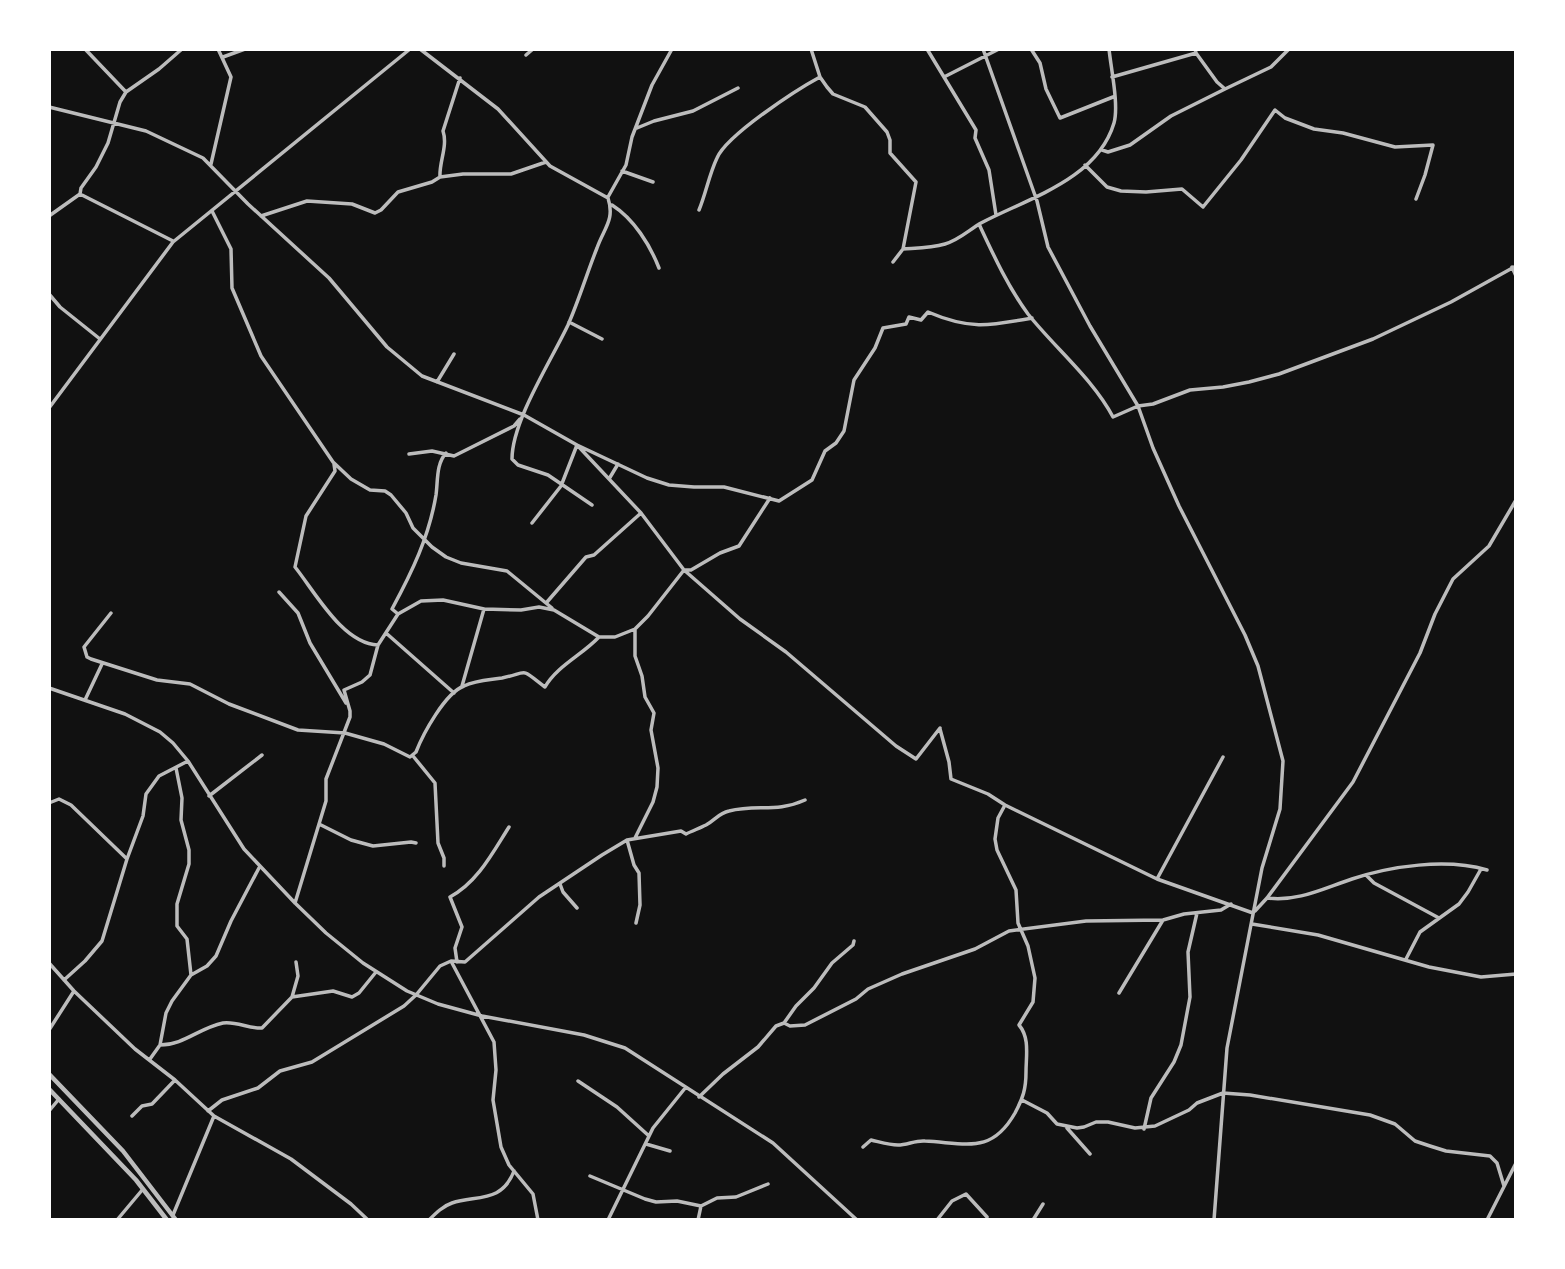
<svg xmlns="http://www.w3.org/2000/svg" width="1565" height="1269" viewBox="0 0 1565 1269" font-family="Ubuntu,sans-serif">
	<rect width="100%" height="100%" fill="#111"/>
	<g fill="none" stroke-linecap="round" stroke-linejoin="round">
		<path stroke="#bcbcbc" stroke-width="3.5" d="M85,49l41,43
			M420,49l78,60 52,57 58,32c7,22 -4,30 -11,50 -10,25 -18,52 -29,77 -17,36 -56,96 -56,134l6,6 30,10 44,30
			M811,49l9,28 7,10 6,7 32,13 22,25 3,8v13l26,29 -13,67 -10,13
			M927,49l49,81 -1,8 14,32 7,45
			M983,49l54,152 11,46 42,79 48,80 15,42 26,58 66,129 13,31 25,95 -3,48 -18,59 -35,180 -13,172
			M1031,49l9,14 6,26 14,29 53,-21
			M1195,49l1,4 21,29 8,7 46,-22 18,-18
			M1515,49l1,1
			M526,55l7,-6
			M223,57l22,-8
			M944,77l55,-28
			M1112,77l84,-24
			M49,107l97,24 57,27 45,46 81,74 58,69 35,29 102,39 53,30 64,68 43,57 56,49 46,33 110,94 20,13 24,-31
			M637,128l17,-7 39,-10 45,-23
			M1102,150l6,2 22,-7 41,-29 54,-27
			M211,164l20,-87 -13,-28
			M1085,165l22,22 14,4 25,1 36,-3 21,18 38,-47 34,-50 10,8 29,11 29,4 52,14 38,-2 -8,30 -9,24
			M622,171l31,11
			M440,177c-1,-15 8,-31 3,-46l17,-53
			M608,197l18,-32 6,-28 20,-52 20,-36
			M612,205c22,14 38,40 47,63
			M699,210c7,-17 10,-35 18,-52 10,-23 79,-68 103,-81
			M212,211l19,38 1,39 29,68 72,106 18,17 19,11 15,1 6,4 15,18 7,15 19,19 14,10 15,6 46,8 45,37
			M49,216l31,-22
			M261,216l46,-15 45,3 23,9 6,-3 17,-18 34,-10 8,-5 23,-3h48l35,-12
			M979,224c14,30 29,63 49,90 27,34 65,65 85,103l25,-11 15,-2 37,-14 33,-3 26,-5 30,-8 43,-16 51,-19 78,-37 65,-36
			M173,241l-93,-47 1,-6 15,-21 12,-24 12,-41 6,-10 33,-23 23,-20
			M903,249c14,-1 28,-1 42,-5 14,-4 24,-14 36,-21 47,-25 116,-43 133,-100 5,-18 -3,-54 -5,-74
			M1512,267l4,9
			M49,294l11,13 40,32
			M569,322l33,17
			M437,382l17,-28
			M49,408l124,-166 237,-193
			M409,454l23,-3 22,5 60,-30 6,-7
			M334,464l1,7 -29,45 -11,51c20,25 48,77 83,78
			M609,479l9,-15
			M532,523l29,-37 16,-41 70,33 22,7 25,2h30l55,14 33,-21 13,-29 11,-8 8,-12 10,-51 21,-32 8,-20 23,-4 3,-7 12,3 7,-8c42,18 61,14 104,6
			M279,592l19,21 12,30 36,60
			M547,602l39,-45 8,-2 47,-42
			M111,613l-27,34 3,10 4,2 66,21 33,4 39,20 69,26 47,3 39,11 26,13 6,-5c7,-18 29,-59 48,-66 12,-6 25,-6 38,-8 28,-6 17,-11 43,9 12,-21 37,-32 54,-50
			M398,614l-6,-5c20,-37 37,-72 44,-114 2,-14 0,-31 10,-42
			M635,629v27l7,20 3,21 9,16 -3,17 7,38 -1,19 -4,15 -18,36
			M386,633l68,60
			M462,686l22,-77
			M49,688l76,26 35,18 13,11 15,18 56,88 51,54 31,30 37,30 44,28 31,13 44,12 102,19 41,13 148,95 84,77
			M85,700l17,-36
			M940,729l9,33 2,17 37,15 17,11 152,74 96,34
			M413,756l22,27 3,60 6,15v8
			M176,768l6,30 -1,22 8,30v14l-12,40v22l10,13 4,36
			M209,796l53,-41
			M49,803l10,-4 12,6 56,54 16,-43 3,-22 13,-18 29,-15
			M319,824l32,16 22,6 38,-4 5,1
			M627,840l7,25 5,8 1,32 -4,18
			M1366,875l8,8 65,35
			M1157,879l66,-122
			M560,884l3,8 14,16
			M1267,898c31,4 57,-10 85,-19 39,-13 94,-21 135,-9
			M295,903l31,-102v-22l24,-62v-6l-6,-21 18,-8 8,-7 8,-30 20,-31 23,-13 22,-1 41,9 37,1 18,-3 15,3 45,27h16l20,-8 13,-13 36,-46h7l29,-17 19,-7 31,-48
			M1255,911l12,-13 86,-116 67,-129 15,-39 18,-35 36,-33 27,-46
			M1252,924l66,11 111,32 52,10 35,-3
			M1406,959l14,-27 39,-28 9,-12 13,-23
			M457,962l-2,-14 7,-21 -12,-30c28,-15 43,-45 59,-70
			M49,963l25,28 61,58 40,31 39,36 77,43 60,45 17,16
			M452,963l42,79 2,28 -3,30 8,47 8,18 24,29 5,26
			M64,980l21,-19 17,-20 25,-82
			M1119,993l44,-73
			M292,997l41,-6 19,6 7,-4 17,-21
			M784,1023l6,3 15,-1 51,-26 12,-10 34,-15 73,-25 34,-18 77,-10 77,-1 21,-6 37,-4 10,-6
			M49,1030l25,-39
			M160,1045c24,0 39,-17 63,-22 13,-2 27,6 39,5l30,-31 6,-21 -2,-14
			M150,1059l10,-14 6,-32 6,-12 19,-26 16,-9 9,-10 15,-35 29,-55
			M578,1081l39,26 32,29
			M699,1097l24,-23 35,-27 18,-21 8,-3 12,-17 18,-18 18,-25 21,-18 1,-4
			M1022,1100l25,13 10,11 20,4 7,-1 12,-5h12l27,6 20,-2 34,-16 8,-7 26,-10 27,2 120,20 25,9 20,17 15,5 16,5 44,5 7,7 7,23
			M49,1111l10,-12
			M208,1111l14,-11 36,-12 22,-17 32,-9 92,-56 12,-11 24,-29 11,-5 14,1 74,-65 63,-42 25,-15 54,-9 5,3c6,-3 14,-6 20,-9 9,-5 13,-12 23,-14 28,-7 47,2 76,-11
			M132,1116l10,-10 10,-2 23,-24
			M1067,1128l23,26
			M1144,1129l7,-31 23,-36 7,-17 9,-48 -2,-45 9,-39
			M646,1144l24,7
			M863,1147l8,-7c9,2 18,5 27,5 9,0 18,-5 27,-4 41,2 66,14 90,-28 8,-15 11,-24 11,-41 0,-16 4,-34 -7,-47l14,-23 2,-24 -7,-32 -10,-23 -2,-33 -19,-40 -2,-11 3,-21 7,-13
			M590,1176l55,23 11,3 21,-1 24,5 16,-8 19,-1 32,-13
			M173,1215l41,-99
			M117,1220l26,-31
			M429,1220c7,-7 14,-14 23,-17 25,-8 50,0 62,-32
			M608,1220l45,-92 33,-41
			M698,1220l3,-14
			M937,1220l15,-19 14,-7 21,23
			M1033,1220l10,-16
			M1487,1220l29,-57"/>
		<path stroke="#bcbcbc" stroke-width="4.5" d="M49,1074l74,77 53,69
			M49,1089l87,91 31,40"/>
	</g>
	<rect width="1565" height="1269" fill="none" stroke="#ffffff" stroke-width="102"/>
</svg>
